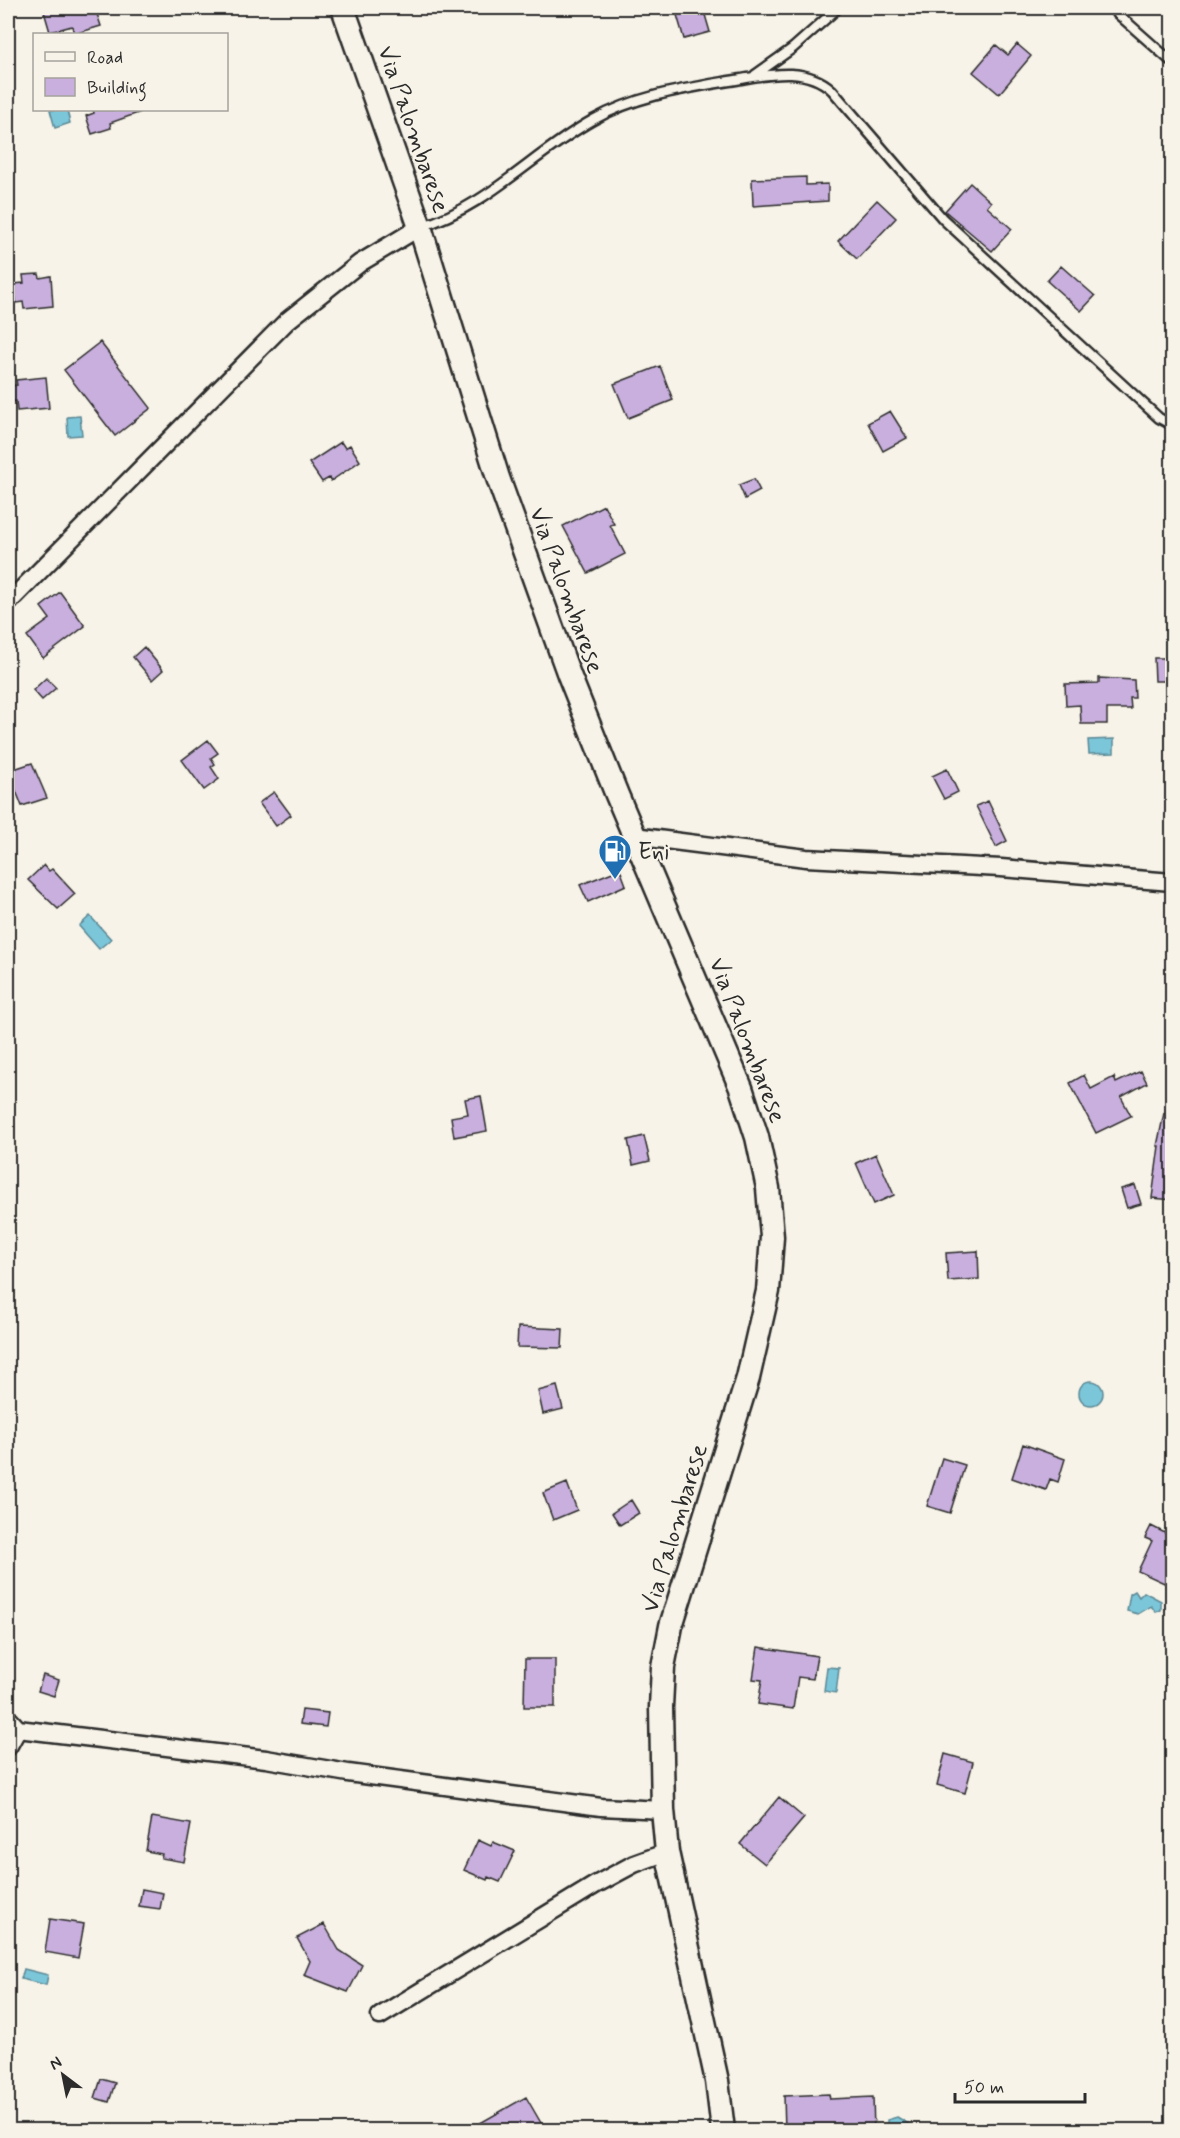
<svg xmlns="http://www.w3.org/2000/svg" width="1180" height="2138" viewBox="0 0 1180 2138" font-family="Mynerve,sans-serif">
	<rect width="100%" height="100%" fill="#f7f3e8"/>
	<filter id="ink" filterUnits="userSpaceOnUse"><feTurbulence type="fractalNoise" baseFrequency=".0167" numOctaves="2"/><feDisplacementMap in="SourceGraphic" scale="12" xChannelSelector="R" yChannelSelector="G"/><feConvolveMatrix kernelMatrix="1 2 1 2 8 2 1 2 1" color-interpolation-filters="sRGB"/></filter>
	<g filter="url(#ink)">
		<path fill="#7bc6da" stroke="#5b8894" stroke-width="1.5" d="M50,110h17l3,13 -15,5z
			M13,265v28h-5v-27z
			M80,416l2,19 -14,1 -1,-19z
			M1114,739v14l-25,1 -1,-14z
			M90,916l21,23 -12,10 -20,-23z
			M1079 1393a12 12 0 1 1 24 0a12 12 0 1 1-24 0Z
			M1135,1591l4,6 5,-5 17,9v9l-5,2 -5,-6 -13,8 -11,-3 3,-17z
			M827,1667l12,1 -3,25 -12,-2z
			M24,1969l24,6 -2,10 -25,-6z
			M897,2117l22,13h-32v-10z"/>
		<path fill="#c8afdd" stroke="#2b2b2b" stroke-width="1.5" d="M43,8h52l6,18 -27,8 -2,-8 -22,6z
			M675,8h28l7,24 -26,7z
			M1017,44l14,12 -32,38 -26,-22 23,-27 12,10z
			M93,110h48v2l-31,11 1,5 -19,6 -6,-18 8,-3z
			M806,177v8l22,-1v17l-75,5 -1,-27z
			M970,183l21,19 -4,5 25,22 -20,22 -47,-40z
			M877,200l19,18 -39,41 -19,-18z
			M1061,266l34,30 -14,15 -34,-30z
			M39,274l1,4 11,-2 2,30 -29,3 -1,-7 -7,1 -2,-19 10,-1 -1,-8z
			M100,342l51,66 -36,28 -51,-66z
			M660,366l13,34 -45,18 -14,-34z
			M46,377l3,31 -32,3 -1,-10 -7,1 -1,-16 9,-1 -1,-5z
			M890,411l17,27 -24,13 -15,-28z
			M341,442l4,6 5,-3 10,16 -29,20 -2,-3 -7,4 -13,-19z
			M754,479l6,12 -15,8 -6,-14z
			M604,505l10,19 -4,1 15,29 -37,19 -25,-47z
			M60,592l25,34 -42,32 -16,-22 23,-17 -9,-12z
			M144,647l19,23 -11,10 -19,-23z
			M1154,658h14v23h-13z
			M46,678l10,10 -14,12 -9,-10z
			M1099,678l35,2 1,18h-5l1,11h-24v15h-26l-1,-19 -14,1 -1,-22 34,-1z
			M208,740l10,13 -7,5 4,6 -4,3 8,12 -15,11 -22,-30z
			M32,763l15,35 -25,8 -14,-35z
			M947,769l11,23 -14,7 -12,-23z
			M274,792l17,23 -15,11 -17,-23z
			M988,801l19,40 -11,6 -20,-41z
			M44,865l5,6 3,-2 23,25 -17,15 -30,-29z
			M620,869l6,16 -38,17 -8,-17z
			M1141,1071l6,12 -26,14 10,19 -35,17 -26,-50 14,-8 7,14 23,-12 2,6z
			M481,1096l6,35 -33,6 -3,-20 17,-3 -3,-15z
			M1164,1113h9v87l-21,-2 7,-52h-2z
			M644,1136l6,25 -17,4 -5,-25z
			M876,1154l18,41 -20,9 -18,-41z
			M1135,1185l6,19 -14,4 -6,-19z
			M978,1251l1,28 -31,2 -2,-28z
			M518,1327l45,2 -1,19 -45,-1z
			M557,1386l6,23 -20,5 -5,-23z
			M1023,1444l42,15 -7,23 -8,-3 -4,11 -34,-12z
			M942,1458l23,7 -15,48 -23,-7z
			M567,1483l10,27 -24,10 -10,-27z
			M631,1500l8,13 -19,12 -8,-12z
			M1151,1526l22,11v50l-35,-16 14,-30 -7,-3z
			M758,1647l59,9 -4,23 -15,-2 -5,32 -35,-5 4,-24 -9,-1z
			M525,1659h30v48h-31z
			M43,1675l16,5 -5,16 -16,-5z
			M302,1710l26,3 -2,14 -26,-3z
			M945,1754l28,8 -8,31 -28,-8z
			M779,1797l25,21 -39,46 -25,-20z
			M152,1817l39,7 -7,38 -23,-4 1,-4 -16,-3z
			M478,1840l13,6 2,-4 22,9 -15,31 -12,-5 -1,3 -23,-10z
			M142,1889l21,4 -3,16 -21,-3z
			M50,1919l34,5 -6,34 -33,-6z
			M324,1924l15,26 23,15 -14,27 -44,-17 6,-14 -13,-23z
			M101,2079l14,4 -6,19 -14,-4z
			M829,2094l1,5 43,-2 1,33h-89l-1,-34z
			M526,2097l19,33h-77z"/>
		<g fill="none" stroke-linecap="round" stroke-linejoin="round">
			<defs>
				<path id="service" d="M1111,8l61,54
					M755,75l38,-27 45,-40
					M420,227c69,-21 112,-73 173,-107 46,-26 97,-32 148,-41 31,-5 66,-12 91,11l111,129 216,199 13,7"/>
				<path id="minor" d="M8,603l279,-282 73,-58 60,-36
					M634,836l172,22 195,10 171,14
					M8,1718l10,11 -10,18
					M18,1729l248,30 82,14 253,34 62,3
					M380,2016l215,-131 39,-21 33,-12"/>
				<path id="secondary" d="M343,8l77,219 78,251 71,197 48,120 124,293 16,49 11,51 4,49 -4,54 -20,87 -77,248 -8,41 -2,40 2,103 4,42 50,229 6,49"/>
			</defs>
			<use href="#service" stroke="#2b2b2b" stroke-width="13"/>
			<use href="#minor" stroke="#2b2b2b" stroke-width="21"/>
			<use href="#secondary" stroke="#2b2b2b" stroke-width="27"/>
			<use href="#service" stroke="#f7f3e8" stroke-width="8"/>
			<use href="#minor" stroke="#f7f3e8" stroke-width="16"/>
			<use href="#secondary" stroke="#f7f3e8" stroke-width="22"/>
		</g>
	</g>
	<defs>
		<symbol id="fuel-pin" viewBox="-11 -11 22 30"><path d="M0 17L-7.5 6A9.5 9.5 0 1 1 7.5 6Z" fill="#1f6fb2" stroke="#f7f3e8"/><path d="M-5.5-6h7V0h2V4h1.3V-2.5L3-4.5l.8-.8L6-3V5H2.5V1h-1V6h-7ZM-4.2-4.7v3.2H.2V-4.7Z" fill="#fff"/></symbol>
	</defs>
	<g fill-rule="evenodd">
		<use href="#fuel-pin" x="596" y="832" width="38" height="52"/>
	</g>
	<g text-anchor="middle" stroke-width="4.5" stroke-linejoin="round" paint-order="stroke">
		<g font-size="24" fill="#2b2b2b" stroke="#f7f3e8">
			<text transform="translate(414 129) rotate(71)" y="8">Via Palombarese</text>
			<text transform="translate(567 590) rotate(70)" y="8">Via Palombarese</text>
			<text transform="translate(748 1040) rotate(69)" y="8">Via Palombarese</text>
			<text transform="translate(674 1528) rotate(-73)" y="8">Via Palombarese</text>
		</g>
		<g font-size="24" fill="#2b2b2b" stroke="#f7f3e8" text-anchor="start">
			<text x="638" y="859">Eni</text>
		</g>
	</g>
	<rect width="1180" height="2138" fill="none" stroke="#f7f3e8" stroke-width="30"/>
	<rect x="15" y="15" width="1150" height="2108" fill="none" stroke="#2b2b2b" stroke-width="2" filter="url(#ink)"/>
	<rect x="33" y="33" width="195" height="78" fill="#f7f3e8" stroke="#a5a39c" stroke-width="1.5"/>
	<rect x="45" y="52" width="30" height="9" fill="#f7f3e8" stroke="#a5a39c" stroke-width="1.5"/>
	<text x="87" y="63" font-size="18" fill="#2b2b2b">Road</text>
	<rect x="45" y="78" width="30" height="18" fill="#c8afdd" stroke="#a5a39c" stroke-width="1.5"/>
	<text x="87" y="93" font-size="18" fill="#2b2b2b">Building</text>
	<g transform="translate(63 2075) rotate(328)" stroke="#f7f3e8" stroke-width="4.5" paint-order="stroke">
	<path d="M0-4.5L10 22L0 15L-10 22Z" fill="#2b2b2b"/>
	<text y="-9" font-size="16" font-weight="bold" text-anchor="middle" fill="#2b2b2b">N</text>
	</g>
	<path d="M955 2093v9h130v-9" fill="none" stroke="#2b2b2b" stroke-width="3"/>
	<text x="964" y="2093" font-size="18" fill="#2b2b2b" stroke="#f7f3e8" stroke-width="4.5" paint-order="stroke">50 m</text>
</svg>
